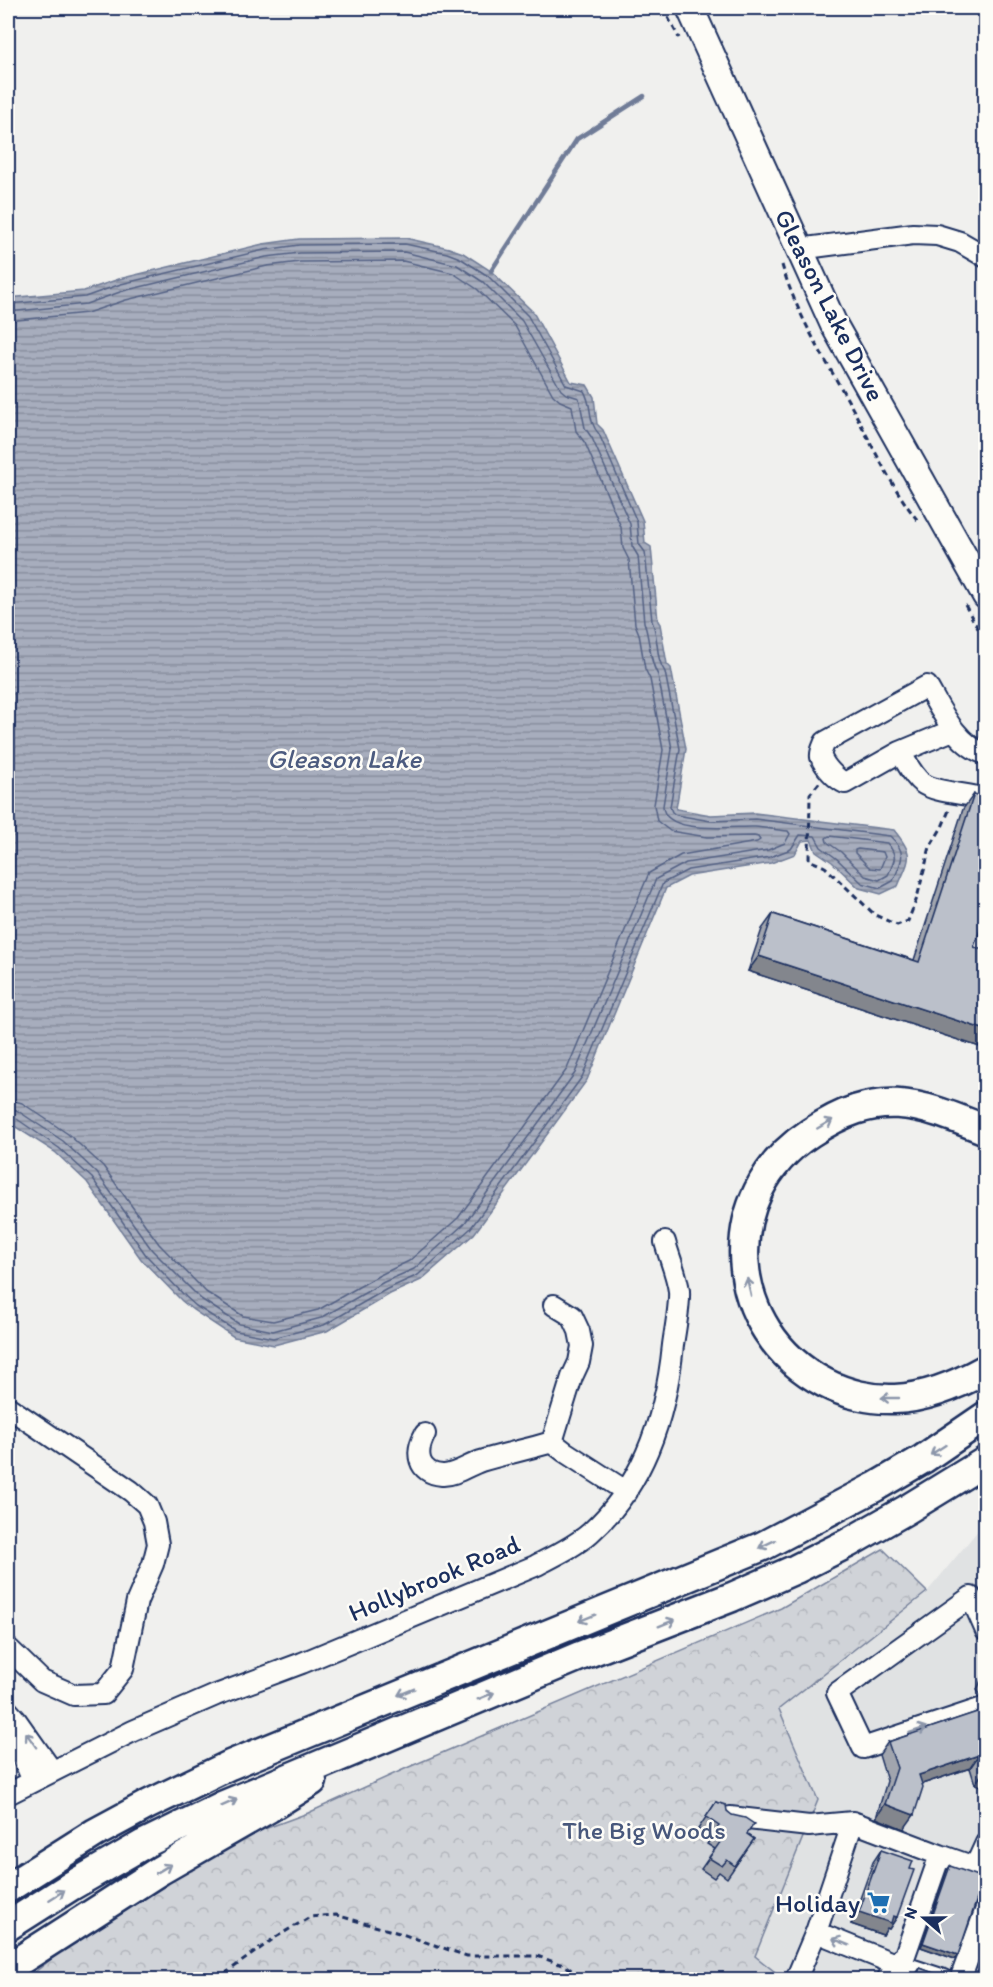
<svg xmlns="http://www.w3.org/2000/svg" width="993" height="1987" viewBox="0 0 993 1987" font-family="Itim,sans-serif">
	<defs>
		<pattern id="forest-crowns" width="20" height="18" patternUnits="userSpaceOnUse" patternTransform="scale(1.5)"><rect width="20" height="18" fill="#d0d3d8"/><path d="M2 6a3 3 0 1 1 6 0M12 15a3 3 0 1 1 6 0" fill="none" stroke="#b2b5bc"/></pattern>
		<pattern id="water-rules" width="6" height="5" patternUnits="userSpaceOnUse" patternTransform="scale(1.5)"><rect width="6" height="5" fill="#a7adbd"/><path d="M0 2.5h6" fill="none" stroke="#878d9d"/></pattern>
	</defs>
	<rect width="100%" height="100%" fill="#f0f0ee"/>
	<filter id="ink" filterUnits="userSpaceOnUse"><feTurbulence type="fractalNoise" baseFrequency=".0167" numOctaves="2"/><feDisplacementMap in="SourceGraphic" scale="12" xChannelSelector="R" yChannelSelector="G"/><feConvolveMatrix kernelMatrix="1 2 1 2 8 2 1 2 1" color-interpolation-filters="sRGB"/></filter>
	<g filter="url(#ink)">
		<path fill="#e0e2e3" d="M985,1522v457h-201l-29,-23 63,-156 -40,-91 149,-117z"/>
		<path fill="url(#forest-crowns)" stroke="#76819b" stroke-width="1.5" d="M883,1549l44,43 -148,117 39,91 -63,156 29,23 -759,1 88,-70 124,-71 71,-26 101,-46 372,-159z"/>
		<path fill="url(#water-rules)" stroke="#6f7b97" stroke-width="1.5" d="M405,238l44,10 14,5 28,18 42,41 38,70 16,3 7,12 3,27 6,6 40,91 2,22 6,4 7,74 2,3 7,40 4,4 15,81 -10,60 35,6 44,-2 139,17c21,26 16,27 4,56l-17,8 -22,-6 -27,-26 -16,-11 -5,-11 -9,1 -7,13 -24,9 -82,13 -23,12 -79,192 -113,154 -53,46 -31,14 -63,37 -53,14 -40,-8 -41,-27 -11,-9 -41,-42 -54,-77 -32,-30 -47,-30v-824l76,-7 35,-12 144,-35 36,-5z"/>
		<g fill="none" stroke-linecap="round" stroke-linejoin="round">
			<path stroke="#536184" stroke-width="1.5" d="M8,304l77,-7 36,-13 143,-34 35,-5 106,-1 42,9 13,5 28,18 40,40 38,69 18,6c9,15 3,30 15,43l38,88 2,22 6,8 7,69c7,16 3,37 13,51l15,77 -10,58 2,5 4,3 35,6 44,-2 135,17c18,17 12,25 3,45l-13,7 -18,-5 -26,-25 -15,-11 -6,-11 -15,-1 -9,14 -21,8 -82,13 -25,13 -81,194 -112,152 -52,46 -31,14 -63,36 -51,13 -37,-7 -40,-25 -10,-9 -40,-42 -54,-77 -33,-30 -45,-31 -6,-1
				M8,312l78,-8 37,-13 143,-34 34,-4 104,-1 53,13 26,17 39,39 39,69 5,4 13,4 6,30 7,10 38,86 2,22 6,10 6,66c6,17 5,39 14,53l14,74 -9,57c1,30 71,20 92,21 11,1 22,3 33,4l2,3 -5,9 -17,7 -82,13 -30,16 -81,194 -111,151 -50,45 -30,13 -63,36 -48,13 -34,-7 -38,-25 -49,-49 -55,-77 -34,-32 -45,-30 -10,-3
				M8,321l79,-8 39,-13 141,-34 33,-4 103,-1 50,12 24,16 38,37 38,69 7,6 12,5 4,25 9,12 36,84 2,21 6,12 6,64 4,10 6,35 5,10 13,71 -9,55 3,16 13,10 37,6 47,-1 4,1 2,3 -3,2 -76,13 -32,18 -82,196 -109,149 -49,43 -29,14 -62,35 -45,11 -30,-5 -37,-24 -47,-48 -56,-78 -35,-32 -46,-31 -14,-4
				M829,836l58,7c12,14 7,18 1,32l-9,5 -14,-4 -24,-24 -14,-10 -1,-4z
				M858,849l25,3 2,5 -5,12 -10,-1 -15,-15v-3z"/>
			<path stroke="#6f7b97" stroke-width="4.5" d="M491,271l86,-132 67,-43"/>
			<defs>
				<path id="minor" d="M799,249l114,-15 24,1 23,7 26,15
					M953,730l-53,22 -55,31c-9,-4 -21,-17 -24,-26 -1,-5 2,-10 4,-15l102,-56c14,24 30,60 59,68
					M900,752c7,11 12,23 22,31 13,10 46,10 64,16
					M8,1407l123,84 16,14 7,17 4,22 -5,20 -16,37 -14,68 -20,25 -29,1 -32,-14 -34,-33
					M425,1434c-10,18 -8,39 17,41 12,1 27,-10 39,-14 23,-7 48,-12 71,-19l20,-65 7,-15 3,-16 -3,-15 -7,-15 -18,-11
					M552,1442l13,10 62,40
					M986,1631l-15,-34 -134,96 26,55 123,-41
					M8,1711l8,9 36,51
					M8,1737l16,23 9,21
					M8,1794l125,-63 83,-36 86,-32 233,-97c19,-10 39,-19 55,-33 54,-48 76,-118 83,-188 2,-15 7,-40 6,-54 -2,-16 -10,-34 -14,-49
					M730,1817l79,9 44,-4
					M975,1867l11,-24
					M816,1932l37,-110 87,33
					M803,1980l-6,-3 19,-45 79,32 -8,16
					M944,1980l-49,-16 10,-9 35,-100 46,16
					M960,1980l26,-71"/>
				<path id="major" d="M690,8l144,317 152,271"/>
				<path id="highway" d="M986,1130c-71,-29 -108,-42 -176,3 -95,62 -85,198 15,250 21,11 47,17 70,16 31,-1 64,-15 91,-30
					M8,1888l87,-55 52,-28 83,-40 533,-219 112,-59 48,-28 63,-43
					M8,1926l63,-40 73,-42 78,-38 358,-150 152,-59 64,-28 52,-26 58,-33 80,-49
					M8,1968l151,-97 110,-63 43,-27"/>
			</defs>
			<use href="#minor" stroke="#1b2f5e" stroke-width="24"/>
			<use href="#major" stroke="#1b2f5e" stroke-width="30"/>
			<use href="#highway" stroke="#1b2f5e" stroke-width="33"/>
			<path stroke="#1b2f5e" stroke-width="3" stroke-dasharray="6 4.5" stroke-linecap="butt" d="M663,8l16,30
				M782,265c15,52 47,100 73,148 18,34 40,81 65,110
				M965,605l21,38
				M819,783l-9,11 -1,66 16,7 50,48 22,10 11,-4 9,-23 13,-51 12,-20 8,-19
				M216,1980l60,-43 34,-20 26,-2 63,18 68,23h70l29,10 19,14"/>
			<use href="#minor" stroke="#fdfcf7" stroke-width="20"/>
			<use href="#major" stroke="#fdfcf7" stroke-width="26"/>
			<use href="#highway" stroke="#fdfcf7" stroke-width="28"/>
		</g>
		<path fill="#a1a5ae" stroke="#1b2f5e" stroke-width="1.5" d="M974,794v153l12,4v98l-238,-78 14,-42 11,-15 141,46 49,-151z
			M986,1668v27l-5,1 -4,-6z
			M986,1709v79l-11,-4 -5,-16 -48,16 -18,45 -28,-11 11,-37 -8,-26 9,-13z
			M716,1802l11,9 20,23 7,5 -27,39 -8,-6 -5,6 -13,-9 14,-20 -8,-5 4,-6 -13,-9z
			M881,1850l16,67 -8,12 -2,-1 -4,7 -32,-11 22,-62z
			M950,1866l8,89 -3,4 -34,-12 26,-77z
			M920,1968l32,12h-40z"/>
		<path fill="#83868d" stroke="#1b2f5e" stroke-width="1.5" d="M759,956l227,74v19l-238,-78z
			M986,1690v5l-5,1z
			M979,1755l-9,13 -60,20 9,-13z
			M984,1771h2v17l-11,-4z
			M885,1804l29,11 -10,14 -28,-11z
			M859,1912l34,4 4,1 -8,12 -2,-1 -4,7 -32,-11z
			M923,1943l35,12 -3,4 -34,-12z"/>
		<path fill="#bbc0ca" stroke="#1b2f5e" stroke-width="1.5" d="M974,794l12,3v116l-12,34 12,4v79l-227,-74 14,-42 146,48z
			M986,1709v62h-2l-5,-16 -60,20 4,12 -9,28 -29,-11 12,-36 -9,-26z
			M716,1802l10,3 1,6 5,4 13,3 9,6 -7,10 7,5 -19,27 -8,-6 -5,6 -13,-8 14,-20 -8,-6 4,-6 -13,-9z
			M881,1850l32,11 -3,8 4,1 -17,47 -4,-1 -2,7 -32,-11z
			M950,1866l34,12 -26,77 -35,-12z
			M920,1968l32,12h-36z"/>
		<defs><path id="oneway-shaft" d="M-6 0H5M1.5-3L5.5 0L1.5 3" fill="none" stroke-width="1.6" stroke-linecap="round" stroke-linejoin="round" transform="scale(1.5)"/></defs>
		<g stroke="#8c96aa">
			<use href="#oneway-shaft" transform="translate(825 1124) rotate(-30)"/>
			<use href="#oneway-shaft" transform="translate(749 1287) rotate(-103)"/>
			<use href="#oneway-shaft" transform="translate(890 1398) rotate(-180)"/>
			<use href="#oneway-shaft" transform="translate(938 1450) rotate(147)"/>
			<use href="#oneway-shaft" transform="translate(767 1544) rotate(155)"/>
			<use href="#oneway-shaft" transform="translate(587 1618) rotate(158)"/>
			<use href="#oneway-shaft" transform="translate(667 1623) rotate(-22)"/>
			<use href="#oneway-shaft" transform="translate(406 1692) rotate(158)"/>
			<use href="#oneway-shaft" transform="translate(486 1696) rotate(-22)"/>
			<use href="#oneway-shaft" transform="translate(918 1730) rotate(-18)"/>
			<use href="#oneway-shaft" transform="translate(31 1740) rotate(-125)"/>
			<use href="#oneway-shaft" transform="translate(229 1803) rotate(-24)"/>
			<use href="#oneway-shaft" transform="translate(163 1869) rotate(-31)"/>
			<use href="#oneway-shaft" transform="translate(57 1895) rotate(-32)"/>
			<use href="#oneway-shaft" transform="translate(841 1942) rotate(-158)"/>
		</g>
	</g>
	<defs>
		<symbol id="supermarket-bare" viewBox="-9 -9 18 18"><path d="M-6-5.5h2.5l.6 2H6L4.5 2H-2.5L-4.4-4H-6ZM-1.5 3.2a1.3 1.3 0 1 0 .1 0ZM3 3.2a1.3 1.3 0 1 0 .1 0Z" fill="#1f6fb2" stroke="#fdfcf7" stroke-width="2.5" paint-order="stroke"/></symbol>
	</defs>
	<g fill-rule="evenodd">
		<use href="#supermarket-bare" x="862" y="1886" width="33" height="33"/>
	</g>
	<g text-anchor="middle" stroke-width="5" stroke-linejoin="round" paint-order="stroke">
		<g font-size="26" fill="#1b2f5e" stroke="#fdfcf7">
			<text transform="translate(830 305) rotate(63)" y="9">Gleason Lake Drive</text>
			<text transform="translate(434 1578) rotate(-23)" y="9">Hollybrook Road</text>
		</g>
		<g font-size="26" fill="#48587c" stroke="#fdfcf7">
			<text x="644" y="1839">The Big Woods</text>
		</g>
		<g font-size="26" fill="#1b2f5e" stroke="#fdfcf7" text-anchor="end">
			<text x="860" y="1912">Holiday</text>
		</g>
		<g font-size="27" font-style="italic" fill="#4c5b7f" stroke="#fdfcf7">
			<text x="344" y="768">Gleason Lake</text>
		</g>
	</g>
	<rect width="993" height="1987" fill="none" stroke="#fdfcf7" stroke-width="30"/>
	<rect x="15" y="15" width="963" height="1957" fill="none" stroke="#1b2f5e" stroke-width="2" filter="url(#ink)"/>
	<g transform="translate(924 1918) rotate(290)" stroke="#fdfcf7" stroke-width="4.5" paint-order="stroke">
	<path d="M0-4.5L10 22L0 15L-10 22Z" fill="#1b2f5e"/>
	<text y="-9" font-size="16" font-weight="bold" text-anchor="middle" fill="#1b2f5e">N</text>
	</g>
</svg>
